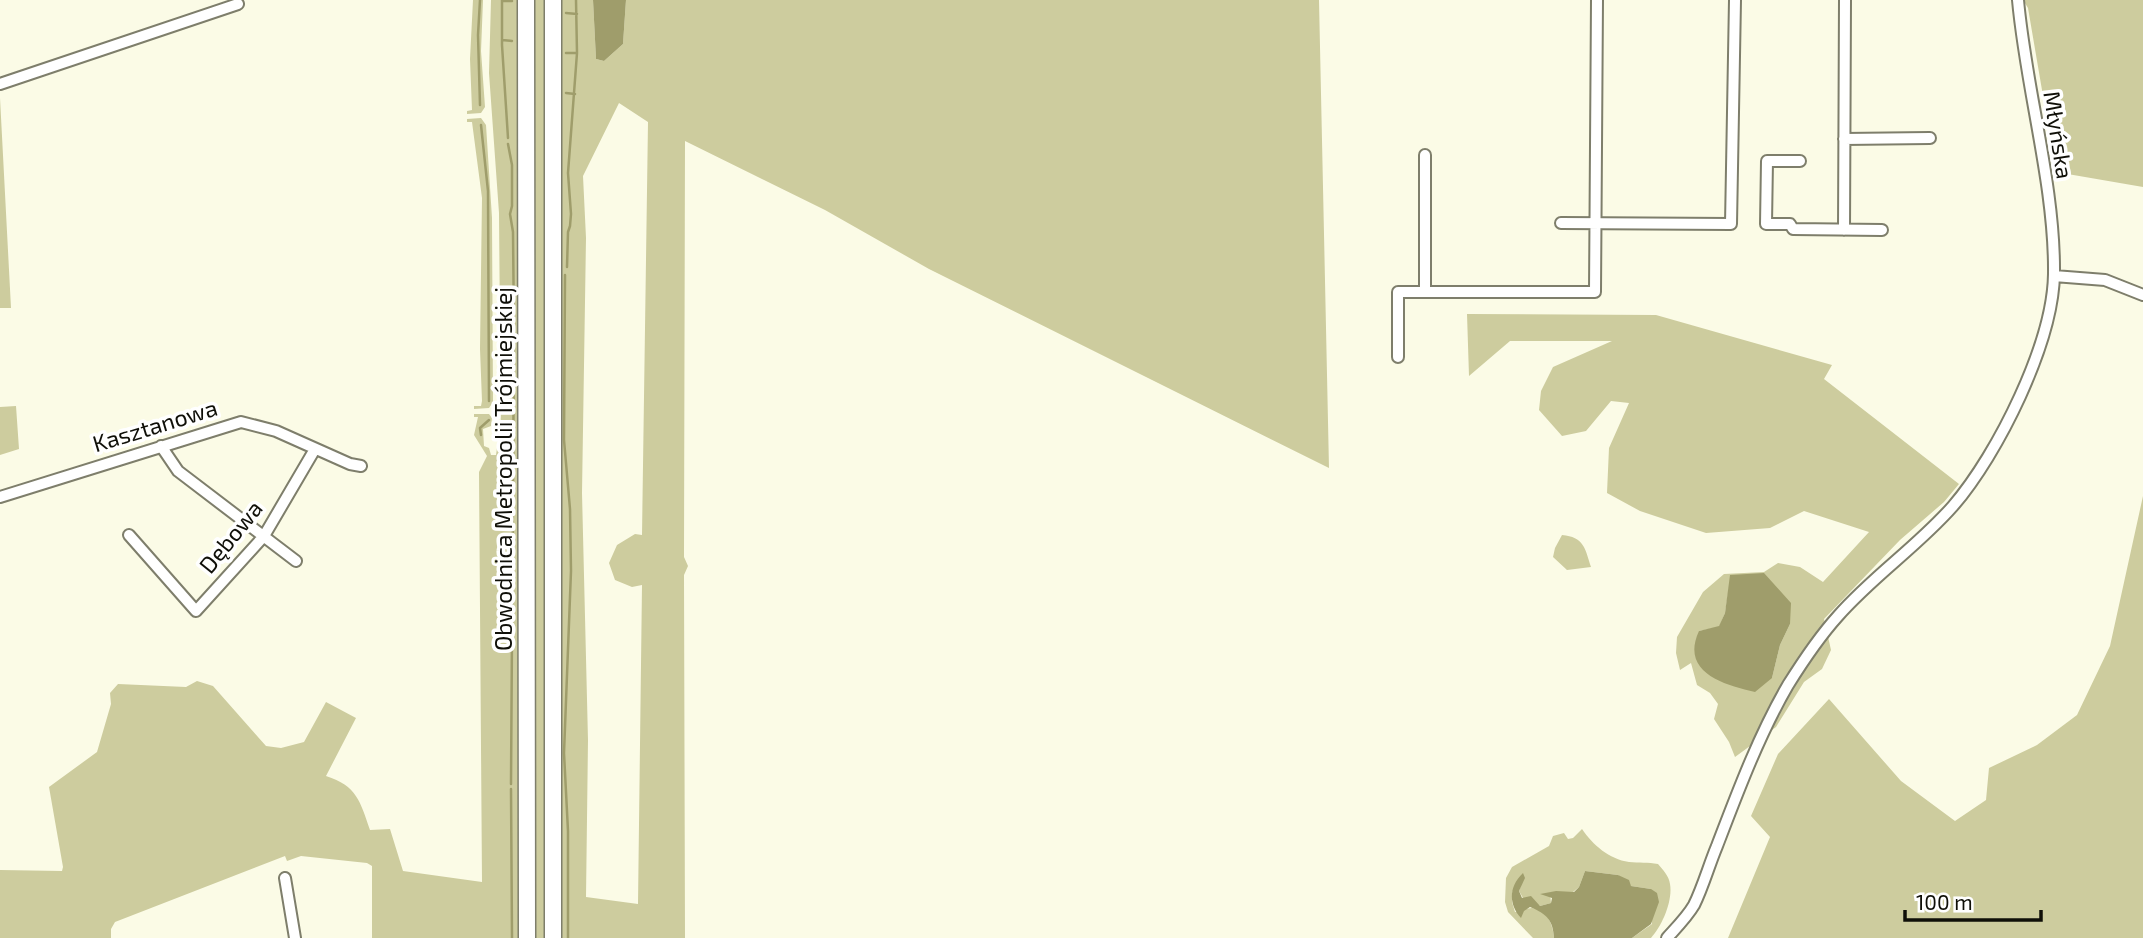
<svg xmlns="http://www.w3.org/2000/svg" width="2143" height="938" viewBox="0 0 2143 938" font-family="'Exo 2',sans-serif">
	<rect width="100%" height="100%" fill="#fbfbe6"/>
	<path fill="#cdcc9e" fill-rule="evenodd" d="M473,0h10l-2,51 4,56 -4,6 -14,1v-3l5,-1 -2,-51z
		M491,0h28v938h-147v-72l-5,-3 -66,-7 -14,5 -2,-5 -170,66 -4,7v9h-111v-68l62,1 1,-4 -14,-80 48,-35 14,-48 -1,-11 8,-9 68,3 11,-6 16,5 53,60 15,2 23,-6 22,-40 30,16 -30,58c31,10 34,25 44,54l20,-1 13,42 79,11 -3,-410 8,-16 -13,-21 4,-18h-4v-3h15l3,4 -1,8 -8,3 1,17 5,2 2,7h5l1,-7 4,-2 -2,-233 -10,-140z
		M533,0h15v938h-15z
		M562,0h31l3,59 8,2 19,-17 3,-44h693l10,468 -400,-199 -104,-59 -140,-69 -1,416 4,9 -4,9 1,363h-124zM619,103l29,19 -6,413 -7,-1 -18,11 -8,18 6,17 17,7 10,-2 -4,319 -52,-7 2,-157 -6,-247 4,-255 -3,-62z
		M2023,0h120v187l-87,-15 -28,-164z
		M0,98l11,210h-11z
		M481,118l5,7 6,93 1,184 -4,6 -15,1v-3h7l1,-5 -2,-52 2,-151 -10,-76h-5v-3z
		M1467,314l189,1 176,50 -8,14 135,105 -15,18 -44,38 -76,79 7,31 -9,19 -18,13 -28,45 -41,30 -6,-15 -15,-23 4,-15 -8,-11 -13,-8 -6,-22 -11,7 -4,-17 1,-16 26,-45 21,-18 40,-2 14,-9 22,4 23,15 46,-50 -65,-21 -34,17 -64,5 -66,-22 -33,-18 2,-45 20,-45 -18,-2 -25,30 -24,5 -23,-26 2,-19 12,-24 59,-26h-102l-41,35zM1731,575l59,49 -10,21 -8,33 -73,-47 20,-4 6,-14z
		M16,406l3,43 -19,6v-48z
		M2143,496v442h-415l42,-101 -19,-21 27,-62 51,-55 72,82 54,40 31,-21 3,-32 48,-23 40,-30 33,-69z
		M1562,535c22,2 23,13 29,32l-24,3 -14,-13 2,-9z
		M1582,829c11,16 27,30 47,33 10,1 19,0 29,2 5,6 11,12 12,20 3,17 -8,42 -19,54h-19l20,-14 -1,-35 -20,-3 -13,-11 -33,-4 -6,16 -6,5h-23l1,11 -11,3 -13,-8h-4l-4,-7 2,-6 -9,7v10l3,10c6,-1 12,-4 17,-4 16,2 21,17 22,30h-21l-25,-26 -3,-10 1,-24 6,-11 37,-21 4,-10 11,-3 4,6 5,-1z"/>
	<path fill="#9f9d6b" d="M593,0h33l-3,44 -19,17 -8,-2z
		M1764,573l27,30 -1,21 -10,21 -8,33 -17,14c-32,-7 -75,-20 -56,-61l20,-5 6,-13 5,-38z
		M1585,871l33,4 11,5 2,6 20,3 6,4 2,9 -8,22 -19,14h-78c-1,-18 -7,-24 -24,-31l-6,4 -3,7c-13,-14 -12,-32 2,-45l2,5 -6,13 3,7 9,-2 9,10 11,-3 1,-5 -12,-4 16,-3 18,1 5,-5z"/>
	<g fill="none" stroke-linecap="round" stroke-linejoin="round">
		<path stroke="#9f9d6b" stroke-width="2.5" d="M480,0l-2,35 2,70
			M502,0v45l6,93
			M502,1h10
			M566,13l11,1
			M502,40l10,1
			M566,53h11
			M566,93l9,1
			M481,125l7,66 1,210
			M508,144l4,21v41l-2,8 3,18 1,98
			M567,267l1,-35 2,-6 1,-12 -3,-41 9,-120 -1,-53
			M565,275l-1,165 6,69 1,62 -7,182 4,78v107
			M481,435l-1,-7 9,-8
			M511,784l3,-449
			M511,789l1,149"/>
		<defs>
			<path id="minor" d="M0,84l238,-80
				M1844,139l86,-1
				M1800,161h-33l-1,63h24l3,5 89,1
				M1561,223l170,1 4,-224
				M1844,230l1,-230
				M2054,276l51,4 38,15
				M1425,292v-137
				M1398,357v-65h197l2,-292
				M161,446l17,25 118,90
				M0,497l241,-75 35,9 74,33 11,2
				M129,535l67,76 68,-75 51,-87
				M285,878l10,60
				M1667,938c9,-10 20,-21 27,-33 9,-18 15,-40 23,-59 21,-55 42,-111 71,-161 15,-24 31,-48 50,-69 35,-40 80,-70 115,-110 45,-52 100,-163 101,-232 1,-89 -28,-184 -36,-274"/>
			<path id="highway" d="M526,0l1,938
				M553,0v938"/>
		</defs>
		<use href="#minor" stroke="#7e7e6b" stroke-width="14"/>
		<use href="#highway" stroke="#7e7e6b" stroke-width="19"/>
		<use href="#minor" stroke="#fff" stroke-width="10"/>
		<use href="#highway" stroke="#fff" stroke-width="16"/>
	</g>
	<g text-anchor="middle" stroke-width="7" stroke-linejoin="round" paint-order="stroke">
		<g font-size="23" fill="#0f0f08" stroke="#fff">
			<text transform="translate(2058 135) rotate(81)" y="8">Młyńska</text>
			<text transform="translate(155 426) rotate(-17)" y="8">Kasztanowa</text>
			<text transform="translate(504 469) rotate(-90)" y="8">Obwodnica Metropolii Trójmiejskiej</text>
			<text transform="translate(231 537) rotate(-51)" y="8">Dębowa</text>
		</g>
	</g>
	<path d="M1905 910v10h136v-10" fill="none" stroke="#0f0f08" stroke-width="3.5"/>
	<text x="1916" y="910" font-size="21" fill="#0f0f08" stroke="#ffffff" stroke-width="5" paint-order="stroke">100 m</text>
</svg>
